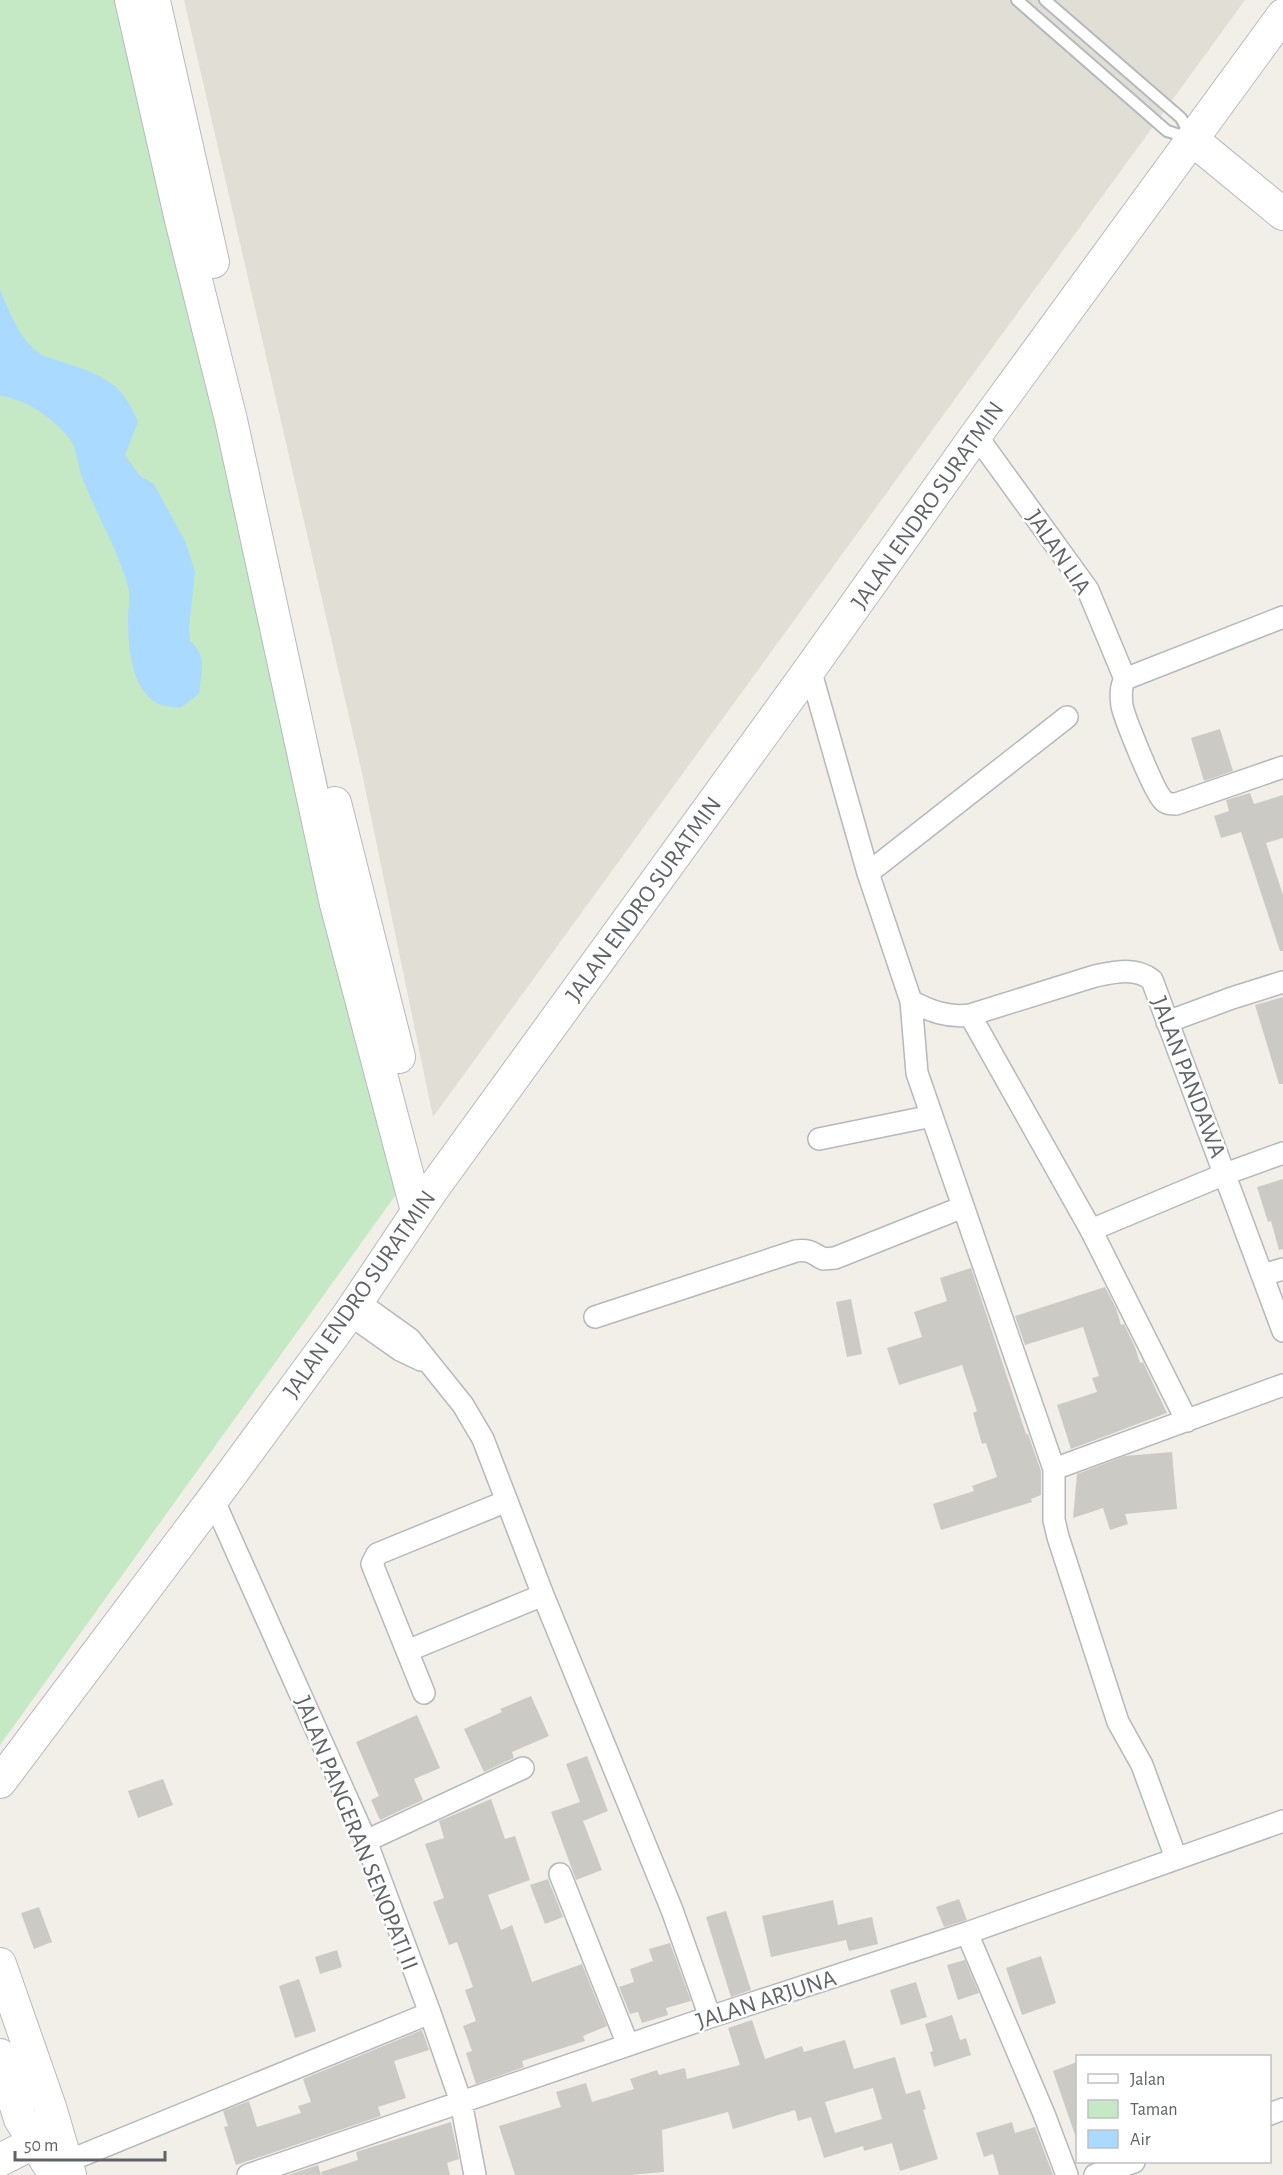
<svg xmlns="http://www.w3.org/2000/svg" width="1283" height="2175" viewBox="0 0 1283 2175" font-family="'Alegreya Sans',sans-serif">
	<rect width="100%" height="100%" fill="#f1efe8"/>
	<path fill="#e1ded6" d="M184,0h1061l-812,1117 -71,-344z"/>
	<path fill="#c5e8c5" d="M0,0h142l276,1164 -418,581z"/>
	<path fill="#aadaff" d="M0,290c10,23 19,48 39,63 7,5 18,7 27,10 37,13 56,19 72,59l-13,33 15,21 14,8 32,59 9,29 -6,55 1,14c18,15 11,32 9,53l-19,14c-7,-1 -17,-2 -23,-5 -26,-14 -29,-58 -29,-84 0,-10 3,-22 0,-32 -10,-38 -32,-73 -46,-110 -4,-11 -5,-29 -13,-39 -15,-19 -44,-40 -69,-42z"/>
	<path fill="#cccac5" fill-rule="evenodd" d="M1220,729l13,42 -29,10 -13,-43z
		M1250,793l4,11 29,-9v43l-17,5 17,52v56h-3l-39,-119 -20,6 -7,-22 15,-5 -3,-11z
		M1283,997v87h-4l-24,-79z
		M1283,1179v70l-4,1 -8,-29 -3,1 -11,-35z
		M971,1268l55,166h2l13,37v24l-10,4 1,3 -91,28 -8,-26 41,-13 -2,-5 25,-9 -11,-34 -4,1 -9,-31 4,-2 -15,-46 -63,20 -12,-37 35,-11 -8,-25 33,-11 -7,-23z
		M1105,1287l11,21 5,17 3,-1 11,23 5,16 3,-1 24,51 -96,36 -14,-44 40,-13 -5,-14 7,-2 -16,-49 -58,18 -10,-29z
		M851,1299l11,55 -15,3 -11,-55z
		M1172,1452l5,57 -52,5 3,10 -18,6 -7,-22 -30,10 4,-44 48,-18z
		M531,1696l18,40 -37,16 2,6 -30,14 -20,-43 38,-17 -2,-3z
		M417,1715l23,53 -26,11 9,21 -43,20 -9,-20 8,-4 -23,-54z
		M587,1756l21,55 -25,10 19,49 -26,10 -25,-68 29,-10 -14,-38z
		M163,1779l10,26 -35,13 -10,-27z
		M491,1799l14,40 10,-3 15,44 -42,15 13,35 11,-5 20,57 50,-18 25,62 -24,10 2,5 -63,20 2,6 -48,17 -10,-31 6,-2 -9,-25 13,-5 -11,-31 8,-3 -16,-45 -8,3 -16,-43 11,-4 -19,-54 19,-6 -5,-17z
		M548,1879l15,38 -18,7 -15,-39z
		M959,1899l8,21 -23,7 -8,-20z
		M833,1900l5,25 34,-8 6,27 -29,7 -3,-11 -75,17 -9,-41z
		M39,1907l13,35 -18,7 -13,-36z
		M726,1911l25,79 -20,7 -25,-80z
		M670,1943l21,58 -25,7 2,7 -26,8 -4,-11 -8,2 -11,-27 15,-5 -4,-13 23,-8 -4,-12z
		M337,1950l5,17 -22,7 -5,-17z
		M1041,1956l15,47 -34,12 -16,-47z
		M965,1960l14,33 -21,7 -11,-35z
		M299,1979l17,52 -21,7 -16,-52z
		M916,1982l11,35 -26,8 -11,-35z
		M952,2015l8,25 6,-2 5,17 -37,12 -4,-15 3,-1 -8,-27z
		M752,2020l13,39 37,-13 2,6 41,-12 9,29 41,-12 11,37 14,-4 6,19 -3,1 15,49 -38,12 -8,-28 -28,8 -1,-5 -39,12 -13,-41 -13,4 -3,-11 -62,19 -5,-17 -66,18 2,42 -34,3h-115l-16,-49 62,-19 -5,-15 30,-9 6,19 42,-13 -4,-10 27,-9 2,5 26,-7 2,11 53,-14 -12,-37zM873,2088l9,31 -47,14 -10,-31z
		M422,2030l7,20 -35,11 12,37 -28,9 3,9 -145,49 -12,-38 4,-1 -5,-15 26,-10 8,26 44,-14 -3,-7 13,-4 -8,-23z
		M1077,2062v72l-2,1 -22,-64z
		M451,2122l8,37 -12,4 3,12h-128l-1,-3 37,-12 -2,-8z
		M1012,2122l3,11 20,-6 18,48h-54l-6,-21 -9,3 -8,-24z
		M318,2165l3,10h-33z"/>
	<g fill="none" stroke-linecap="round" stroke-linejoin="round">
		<defs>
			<path id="lane" d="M1017,0l150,131 22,7
				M1045,0l136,118 10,18"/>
			<path id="street" d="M976,435l112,155 37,89
				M1283,617l-158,62c-5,8 -4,18 -3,27 3,13 32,86 41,94 3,4 8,4 13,4l107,-37
				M810,669l58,204 43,128c19,10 37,17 59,14l125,-39c20,-4 40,-9 57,4l131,351
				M868,873l199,-156
				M911,1001l6,72 137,396v51l4,17 60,185 24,43 34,93
				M970,1015l121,215 96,191
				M1167,1022l65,-24 51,-16
				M819,1139l113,-23
				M1091,1230l134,-56 58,-21
				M1263,1275l20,-6
				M357,1301l53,38 53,66 20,34 60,156 129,315 38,107
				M349,1314l51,36 21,10
				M595,1317l201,-66c13,-2 17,2 27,8l12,-1 128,-51
				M1054,1469l229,-84
				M213,1499l153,342 64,172 31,89 14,73
				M407,1651l136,-56
				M424,1693l-52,-129 5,-10 130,-53
				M366,1841l157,-73
				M560,1874l68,171
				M967,1933l77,181 23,61
				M1270,2114l13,-5
				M56,2166l374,-153
				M248,2175l462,-158 257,-84 316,-112
				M1095,2175l39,-13"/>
			<path id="secondary" d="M131,0l50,220 50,200 105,484 81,307
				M154,1l59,261
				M1193,140l90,74
				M335,803l64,254
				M0,1782l213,-283 136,-185 83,-124 378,-521 166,-234 307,-420
				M0,1964l50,143 20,68
				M0,2055l20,64 35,56
				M0,2160l53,-27"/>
		</defs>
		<use href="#lane" stroke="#b5b8bc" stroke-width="14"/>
		<use href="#street" stroke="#b5b8bc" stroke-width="24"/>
		<use href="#secondary" stroke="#b6babf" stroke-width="34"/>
		<use href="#lane" stroke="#fff" stroke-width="10"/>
		<use href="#street" stroke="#fff" stroke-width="21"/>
		<use href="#secondary" stroke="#fff" stroke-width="32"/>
	</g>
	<g text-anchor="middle" stroke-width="5" stroke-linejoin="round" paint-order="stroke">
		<g font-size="24" fill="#5f6368" stroke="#fff">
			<text transform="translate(927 505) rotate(-55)" y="8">JALAN ENDRO SURATMIN</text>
			<text transform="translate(1059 552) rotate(56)" y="8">JALAN LIA</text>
			<text transform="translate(643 899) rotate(-54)" y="8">JALAN ENDRO SURATMIN</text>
			<text transform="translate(1189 1077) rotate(69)" y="8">JALAN PANDAWA</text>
			<text transform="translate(359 1294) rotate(-55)" y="8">JALAN ENDRO SURATMIN</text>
			<text transform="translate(357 1833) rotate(68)" y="8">JALAN PANGERAN SENOPATI II</text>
			<text transform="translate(766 1999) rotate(-18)" y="8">JALAN ARJUNA</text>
		</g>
	</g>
	<rect x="1076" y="2055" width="195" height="108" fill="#ffffff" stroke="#bfc1c3" stroke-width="1.5"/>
	<rect x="1088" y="2074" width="30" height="9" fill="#ffffff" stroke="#bfc1c3" stroke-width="1.5"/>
	<text x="1130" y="2085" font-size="18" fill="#5f6368">Jalan</text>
	<rect x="1088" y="2100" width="30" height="18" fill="#c5e8c5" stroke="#bfc1c3" stroke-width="1.5"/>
	<text x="1130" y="2115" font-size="18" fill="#5f6368">Taman</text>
	<rect x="1088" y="2130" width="30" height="18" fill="#aadaff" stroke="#bfc1c3" stroke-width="1.5"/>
	<text x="1130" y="2145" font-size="18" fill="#5f6368">Air</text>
	<path d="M15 2151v9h150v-9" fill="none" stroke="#5f6368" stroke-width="3"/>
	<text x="24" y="2151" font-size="18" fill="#5f6368" stroke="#ffffff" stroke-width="4.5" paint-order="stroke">50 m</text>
</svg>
